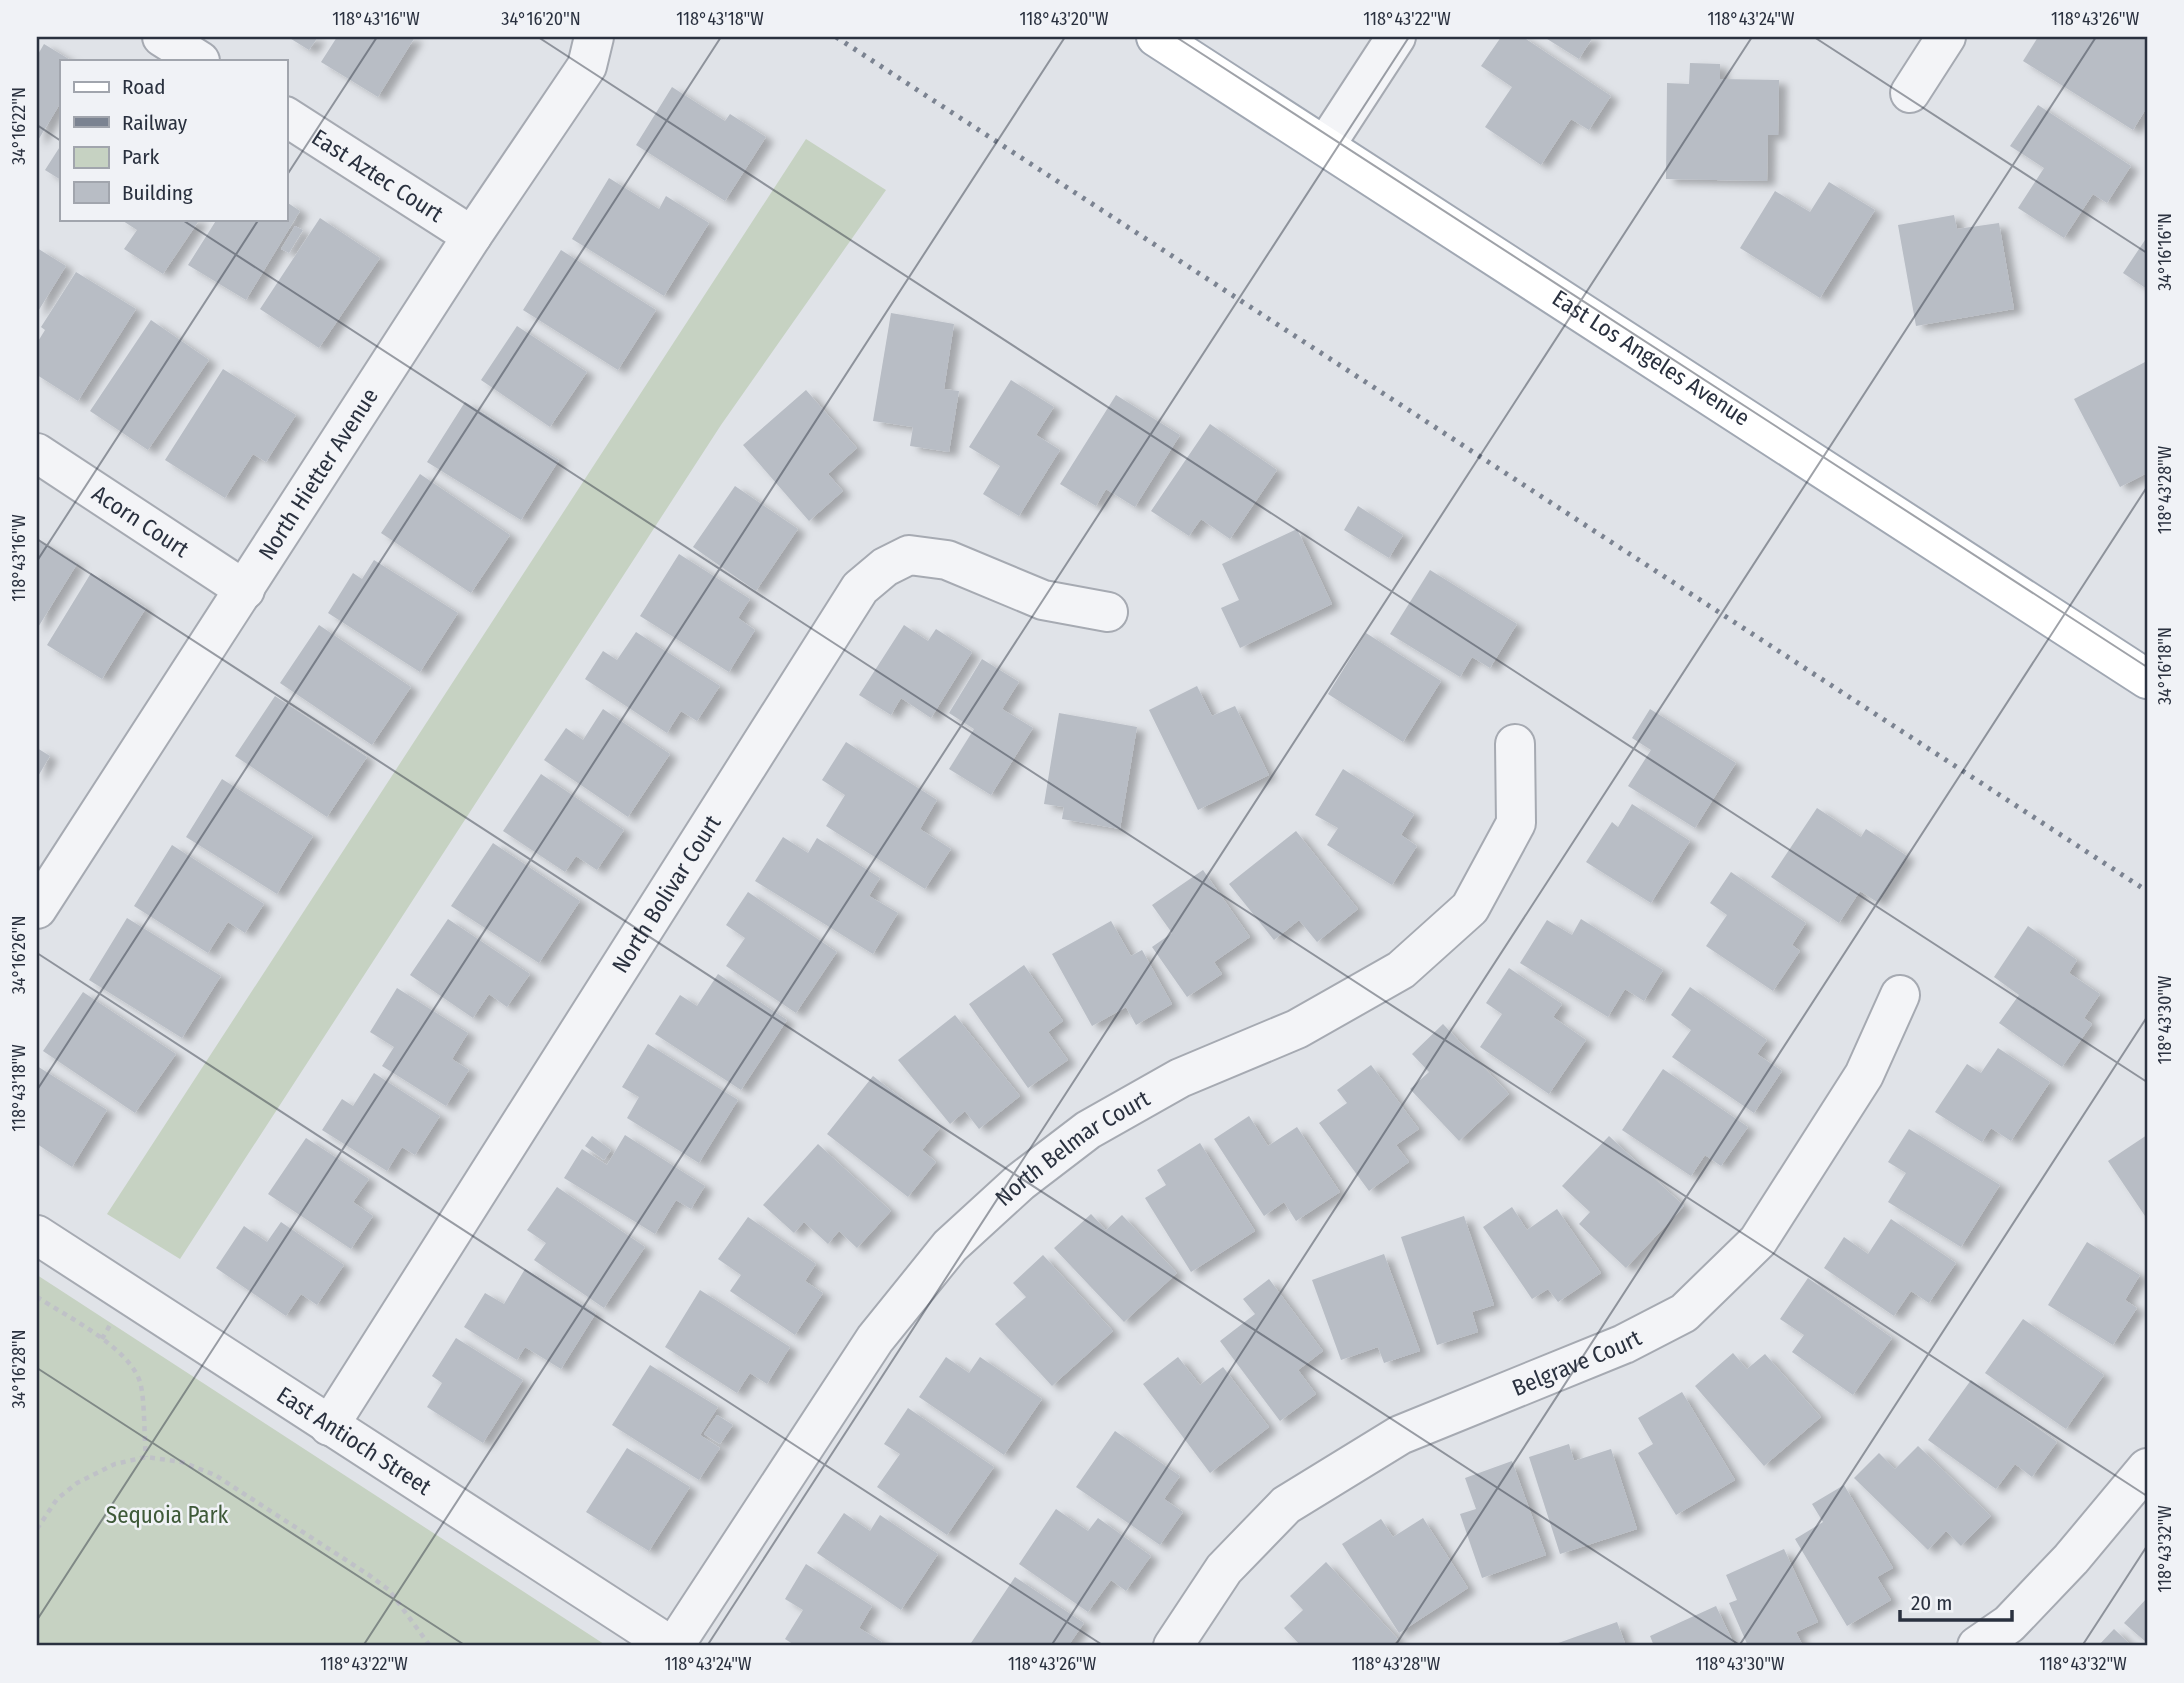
<svg xmlns="http://www.w3.org/2000/svg" width="2184" height="1683" viewBox="0 0 2184 1683" font-family="'Fira Sans Condensed',sans-serif">
	<defs>
		<filter id="shadow"><feDropShadow dx="8" dy="4.5" stdDeviation="3.5" flood-color="#0004"/></filter>
	</defs>
	<rect width="100%" height="100%" fill="#e0e3e8"/>
	<path fill="#c6d2c2" d="M806,139l80,51 -165,235 -541,834 -73,-45z
		M37,1275l17,11 553,360h-570z"/>
	<path fill="#b8bdc5" filter="url(#shadow)" d="M288,37h30l-9,13z
		M337,37h78l-37,60 -57,-35z
		M1501,37h22l88,59 -22,34 -18,-11 -30,46 -56,-38 27,-40 -31,-21z
		M1544,37h49l-14,22z
		M2038,37h109v70l-14,23 -110,-69z
		M44,44l28,17h-11v41l-24,40v-86z
		M1690,63l30,1v15l59,1 -1,55h-10l-1,46 -101,-2 1,-96 22,1z
		M672,87l53,34 5,-7 36,23 -41,64 -89,-56z
		M2038,105l93,61 -24,37 -14,-9 -29,44 -46,-30 26,-40 -34,-22z
		M61,145v35l-16,-10z
		M609,178l50,31 7,-13 43,27 -45,73 -92,-57z
		M1829,182l46,28 -55,88 -80,-50 35,-57 35,21z
		M285,201l15,10 -54,89 -58,-35 29,-46h68z
		M1954,215l3,14 42,-6 15,86 -98,17 -18,-101z
		M320,218l60,40 -61,90 -59,-39z
		M120,219h80l-37,55 -39,-25 13,-19z
		M295,226l8,4 -14,23 -8,-4z
		M2147,237v52l-24,-16z
		M37,248l29,18 -29,47z
		M561,250l95,60 -38,60 -95,-60z
		M76,272l60,37 -58,92 -41,-26v-32l8,-13 -4,-3z
		M891,313l63,11 -10,65 15,2 -10,61 -39,-6 3,-19 -40,-6z
		M151,320l58,40 -61,90 -58,-39z
		M517,326l70,46 -37,55 -69,-47z
		M2147,361v112l-27,14 -46,-88z
		M223,369l73,46 -30,47 -13,-8 -28,44 -60,-38z
		M1011,380l43,27 -18,28 24,15 -41,66 -36,-22 17,-28 -31,-19z
		M806,390l51,58 -29,26 15,17 -34,30 -66,-76z
		M1116,395l64,40 -45,72 -29,-18 -10,17 -36,-22z
		M465,402l94,58 -38,60 -94,-58z
		M1210,424l67,46 -47,69 -29,-20 -12,17 -38,-25z
		M420,474l90,61 -39,58 -90,-60z
		M735,486l63,43 -42,62 -63,-44z
		M1358,506l45,29 -14,23 -45,-28z
		M1297,529l35,75 -92,44 -19,-40 18,-8 -17,-36z
		M37,540l40,24 -40,65z
		M679,554l71,45 -12,19 17,12 -26,42 -89,-56z
		M374,560l84,53 -38,59 -92,-59 25,-40 9,6z
		M1430,570l87,54 -27,44 -18,-11 -12,20 -70,-43z
		M91,573l55,35 -44,71 -55,-34z
		M319,625l92,62 -39,58 -92,-62z
		M904,625l24,16 8,-12 36,23 -41,66 -30,-20 -10,17 -32,-20z
		M636,632l84,54 -23,35 -16,-10 -14,22 -82,-54 18,-28 14,9z
		M1366,633l75,48 -38,61 -75,-48z
		M982,659l37,23 -17,27 31,19 -42,67 -42,-26 25,-40 -25,-16z
		M1197,686l15,30 23,-10 34,69 -71,35 -49,-100z
		M275,696l92,61 -40,60 -92,-61z
		M603,709l67,45 -42,63 -84,-57 22,-32 17,12z
		M1650,709l86,54 -41,65 -67,-42 23,-36 -19,-12z
		M1059,713l78,14 -17,102 -58,-10 2,-12 -20,-3z
		M846,742l91,58 -17,29 31,20 -26,40 -99,-63 19,-31 -23,-15z
		M37,748l13,8 -13,22z
		M1343,769l71,45 -13,21 16,11 -25,39 -65,-40 11,-17 -23,-13z
		M541,774l83,56 -27,40 -21,-14 -11,16 -62,-41z
		M222,779l91,57 -36,58 -91,-57z
		M1632,804l58,37 -39,62 -65,-41 26,-40 6,5z
		M1817,808l44,29 5,-8 41,27 -30,46 -17,-11 -21,32 -68,-46z
		M1296,831l62,78 -41,33 -18,-22 -25,20 -45,-56z
		M783,837l25,16 9,-15 63,40 -11,18 29,17 -25,41 -118,-73z
		M493,843l87,58 -41,62 -88,-57z
		M172,845l92,59 -19,29 -17,-11 -20,31 -74,-47z
		M1203,870l47,67 -36,25 8,12 -35,23 -35,-50 20,-14 -20,-28z
		M1731,872l75,51 -14,22 8,6 -27,40 -67,-45 21,-31 -17,-12z
		M748,892l89,60 -41,61 -70,-47 19,-28 -19,-13z
		M127,918l94,58 -39,62 -93,-58z
		M448,919l82,55 -23,33 -18,-13 -16,24 -63,-43z
		M1581,919l82,51 -19,31 -19,-12 -17,28 -88,-54 27,-43 25,15z
		M1111,921l20,35 11,-6 30,54 -36,21 -10,-18 -34,19 -40,-72z
		M2028,926l49,34 -8,13 31,21 -16,24 8,6 -30,43 -63,-44 20,-28 -25,-18z
		M1024,965l39,56 -15,11 20,28 -40,28 -59,-84z
		M1509,968l53,36 -9,13 33,23 -37,54 -69,-47 22,-33 -16,-11z
		M718,974l69,46 -46,70 -86,-56 25,-39 17,11z
		M1690,987l77,53 -10,14 25,17 -28,42 -82,-56 19,-27 -20,-15z
		M397,988l71,45 -16,26 17,11 -23,36 -64,-40 12,-19 -24,-15z
		M83,992l93,62 -41,59 -92,-62z
		M955,1015l65,81 -41,33 -14,-18 -15,13 -52,-64z
		M1443,1024l66,70 -50,47 -49,-52 19,-17 -17,-18z
		M648,1044l90,56 -39,63 -72,-45 12,-21 -17,-10z
		M1998,1048l52,34 -39,59 -20,-13 -9,14 -47,-30 32,-48 14,9z
		M1371,1065l48,64 -23,16 13,17 -40,29 -50,-68 28,-20 -10,-13z
		M37,1066l70,44 -35,57 -35,-23z
		M1663,1069l85,58 -27,39 -16,-11 -14,21 -69,-46z
		M374,1073l66,43 -25,39 -13,-8 -15,24 -65,-41 20,-31 11,7z
		M873,1076l67,52 -18,22 14,12 -28,35 -81,-63z
		M1249,1116l19,30 29,-19 43,65 -44,29 -12,-19 -20,14 -50,-77z
		M1909,1129l91,56 -39,62 -73,-45 18,-29 -18,-11z
		M625,1135l80,51 -14,23 -15,-9 -21,34 -91,-56 18,-29 25,16z
		M2147,1135v84l-39,-58z
		M592,1136l19,14 -7,10 -19,-14z
		M1609,1136l75,70 -58,62 -47,-44 11,-12 -28,-26z
		M306,1138l63,41 -16,23 20,14 -22,33 -83,-55z
		M1200,1143l55,88 -64,41 -46,-74 21,-13 -9,-15z
		M818,1144l73,67 -34,37 -18,-17 -11,13 -24,-22 -10,11 -31,-28z
		M557,1187l88,60 -41,61 -70,-48 12,-17 -19,-13z
		M1512,1207l15,23 30,-21 44,64 -43,29 -10,-13 -16,10 -49,-72z
		M1091,1214l15,16 16,-15 55,58 -53,49 -70,-74z
		M1464,1216l30,89 -22,7 6,20 -41,13 -36,-108z
		M748,1217l68,47 -11,17 18,12 -28,42 -65,-44 11,-16 -23,-16z
		M1891,1219l65,44 -27,40 -18,-12 -17,25 -70,-48 20,-31 24,17z
		M281,1222l63,43 -27,40 -16,-11 -15,22 -70,-48 28,-42 23,16z
		M2087,1242l53,33 -15,25 12,8 -24,37 -65,-40z
		M1384,1254l36,97 -36,12 -6,-16 -37,13 -29,-80z
		M1043,1255l70,76 -61,55 -57,-62 31,-27 -13,-14z
		M525,1269l71,44 -35,56 -36,-22 -8,13 -53,-33 21,-34 19,11z
		M1808,1278l84,60 -39,57 -61,-43 12,-17 -24,-16z
		M1269,1279l54,72 -25,19 18,24 -36,27 -60,-80 35,-27 -12,-15z
		M700,1290l90,57 -23,37 -17,-11 -13,20 -72,-46z
		M2023,1319l81,56 -38,54 -81,-56z
		M456,1338l67,42 -40,63 -56,-36 15,-24 -10,-7z
		M1733,1353l14,16 18,-15 56,63 -57,49 -69,-80z
		M946,1357l23,16 11,-16 62,42 -38,56 -85,-58z
		M1178,1357l22,28 23,-18 46,60 -59,46 -67,-89z
		M650,1365l68,42 -18,28 20,13 -21,32 -87,-55z
		M1971,1380l86,62 -25,35 -17,-13 -19,25 -68,-49z
		M1682,1392l53,88 -59,35 -38,-62 15,-9 -15,-26z
		M908,1408l86,59 -47,68 -70,-48 23,-33 -16,-10z
		M717,1415l16,10 -13,19 -16,-10z
		M1115,1431l65,45 -16,23 19,13 -23,33 -84,-58z
		M1569,1444l5,17 37,-12 26,80 -77,25 -31,-97z
		M1918,1446l73,70 -30,30 -15,-15 -18,19 -74,-72 25,-25 16,16z
		M627,1448l63,39 -41,64 -63,-39z
		M1512,1461l34,94 -64,23 -22,-64 16,-5 -11,-31z
		M1844,1485l49,83 -16,9 14,23 -44,26 -52,-87 28,-17 -11,-18z
		M1056,1509l32,22 10,-13 53,38 -25,35 -15,-11 -23,32 -69,-48z
		M844,1513l26,18 10,-16 58,39 -37,56 -84,-57z
		M1423,1518l45,70 -69,45 -57,-89 39,-25 12,18z
		M1784,1549l34,73 -22,10 7,14h-55l-19,-43 8,-3 -11,-25z
		M1326,1562l72,77 -8,7h-89l-17,-18 19,-18 -13,-14z
		M806,1564l66,42 -13,22 23,14 -3,4h-83l-11,-7 18,-29 -18,-11z
		M1015,1577l69,46 -16,23h-99z
		M2147,1598v45l-23,-20z
		M1716,1606l19,40h-81l-4,-10z
		M1617,1622l9,24h-76z
		M2114,1629l18,17h-34z"/>
	<g fill="none" stroke-linecap="round" stroke-linejoin="round">
		<defs>
			<g id="minor">
				<path d="M162,37l38,24"/>
				<path d="M1910,93l36,-56"/>
				<path id="s1" d="M285,116l187,120"/>
				<path d="M1325,146l71,-109"/>
				<path id="s2" d="M37,453l208,137"/>
				<path id="s3" d="M37,909l435,-673 115,-170 7,-29"/>
				<path id="s4" d="M37,1235l634,411"/>
				<path id="s5" d="M329,1426l531,-838 25,-21 24,-12 38,5 96,40 65,12"/>
				<path id="s6" d="M674,1646l201,-307 75,-93 70,-64 68,-52 92,-52 117,-49 104,-59 69,-62 46,-85 -1,-79"/>
				<path id="s7" d="M1173,1646l51,-77 62,-64 114,-70 224,-91 60,-31 74,-72 106,-166 36,-80"/>
				<path d="M1977,1646l32,-22 62,-65 76,-91"/>
			</g>
			<g id="major">
				<path id="s8" d="M1156,37l991,642"/>
			</g>
		</defs>
		<use href="#minor" stroke="#a6aab2" stroke-width="42"/>
		<use href="#major" stroke="#a1a8b3" stroke-width="42"/>
		<path stroke="#bfc1c7" stroke-width="4.5" stroke-dasharray="5 5" stroke-linecap="butt" d="M37,1297c29,19 92,50 103,85 5,17 4,56 6,75
			M102,1339l8,-14
			M37,1529l20,-30 20,-16 38,-19 31,-7 36,5 33,13 154,100 20,15 41,56"/>
		<use href="#minor" stroke="#f3f4f7" stroke-width="38"/>
		<use href="#major" stroke="#fff" stroke-width="38"/>
		<path stroke="#7b8391" stroke-width="5" stroke-dasharray="3.5 7" stroke-linecap="butt" d="M836,37l1311,854"/>
	</g>
	<path fill="none" stroke="#2a313f" stroke-width="2" stroke-opacity="0.45" d="M538,37l1609,1045M1176,37l971,630M1814,37l333,216M37,125l24,16M285,178l92,-141M181,219l1966,1277M37,539l1704,1107M37,561l222,-342M37,953l1067,693M37,1090l684,-1053M37,1368l429,278M37,1620l1028,-1583M363,1646l1046,-1609M707,1646l1045,-1609M1051,1646l1045,-1609M1395,1646l752,-1159M1739,1646l408,-629M2082,1646l65,-100"/>
	<g text-anchor="middle" stroke-width="5" stroke-linejoin="round" paint-order="stroke">
		<g font-size="23" fill="#2a313f" stroke="#f0f2f6">
			<text dy="8" stroke="none"><textPath href="#s1" startOffset="110">East Aztec Court</textPath></text>
			<text dy="8" stroke="none"><textPath href="#s8" startOffset="590">East Los Angeles Avenue</textPath></text>
			<text dy="8" stroke="none"><textPath href="#s3" startOffset="518">North Hietter Avenue</textPath></text>
			<text dy="8" stroke="none"><textPath href="#s2" startOffset="124">Acorn Court</textPath></text>
			<text dy="8" stroke="none"><textPath href="#s5" startOffset="630">North Bolivar Court</textPath></text>
			<text dy="8" stroke="none"><textPath href="#s6" startOffset="644">North Belmar Court</textPath></text>
			<text dy="8" stroke="none"><textPath href="#s7" startOffset="506">Belgrave Court</textPath></text>
			<text dy="8" stroke="none"><textPath href="#s4" startOffset="378">East Antioch Street</textPath></text>
		</g>
		<g font-size="23" fill="#3e5938" stroke="#f0f2f6">
			<text x="167" y="1523">Sequoia Park</text>
		</g>
	</g>
	<rect width="2184" height="1683" fill="none" stroke="#f0f2f6" stroke-width="77"/>
	<rect x="60" y="60" width="228" height="161" fill="#f0f2f6" stroke="#a1a5ad" stroke-width="2"/>
	<rect x="74" y="82" width="35" height="10" fill="#ffffff" stroke="#a1a5ad" stroke-width="2"/>
	<text x="122" y="94" font-size="21" fill="#2a313f">Road</text>
	<rect x="74" y="117" width="35" height="10" fill="#7b8391" stroke="#a1a5ad" stroke-width="2"/>
	<text x="122" y="130" font-size="21" fill="#2a313f">Railway</text>
	<rect x="74" y="147" width="35" height="21" fill="#c6d2c2" stroke="#a1a5ad" stroke-width="2"/>
	<text x="122" y="164" font-size="21" fill="#2a313f">Park</text>
	<rect x="74" y="182" width="35" height="21" fill="#b8bdc5" stroke="#a1a5ad" stroke-width="2"/>
	<text x="122" y="200" font-size="21" fill="#2a313f">Building</text>
	<path d="M1900 1610v10h112v-10" fill="none" stroke="#2a313f" stroke-width="3.5"/>
	<text x="1911" y="1610" font-size="21" fill="#2a313f" stroke="#f0f2f6" stroke-width="5" paint-order="stroke">20 m</text>
	<rect x="38" y="38" width="2108" height="1606" fill="none" stroke="#2a313f" stroke-width="2.5"/>
	<g font-size="18" text-anchor="middle" fill="#2a313f">
		<text x="376" y="25">118°43'16"W</text>
		<text x="541" y="25">34°16'20"N</text>
		<text x="720" y="25">118°43'18"W</text>
		<text x="1064" y="25">118°43'20"W</text>
		<text x="1407" y="25">118°43'22"W</text>
		<text x="1751" y="25">118°43'24"W</text>
		<text x="2095" y="25">118°43'26"W</text>
		<text transform="translate(19 126) rotate(-90)" y="6">34°16'22"N</text>
		<text transform="translate(2165 252) rotate(-90)" y="6">34°16'16"N</text>
		<text transform="translate(2165 490) rotate(-90)" y="6">118°43'28"W</text>
		<text transform="translate(19 558) rotate(-90)" y="6">118°43'16"W</text>
		<text transform="translate(2165 666) rotate(-90)" y="6">34°16'18"N</text>
		<text transform="translate(19 955) rotate(-90)" y="6">34°16'26"N</text>
		<text transform="translate(2165 1020) rotate(-90)" y="6">118°43'30"W</text>
		<text transform="translate(19 1088) rotate(-90)" y="6">118°43'18"W</text>
		<text transform="translate(19 1369) rotate(-90)" y="6">34°16'28"N</text>
		<text transform="translate(2165 1549) rotate(-90)" y="6">118°43'32"W</text>
		<text x="364" y="1670">118°43'22"W</text>
		<text x="708" y="1670">118°43'24"W</text>
		<text x="1052" y="1670">118°43'26"W</text>
		<text x="1396" y="1670">118°43'28"W</text>
		<text x="1740" y="1670">118°43'30"W</text>
		<text x="2083" y="1670">118°43'32"W</text>
	</g>
</svg>
